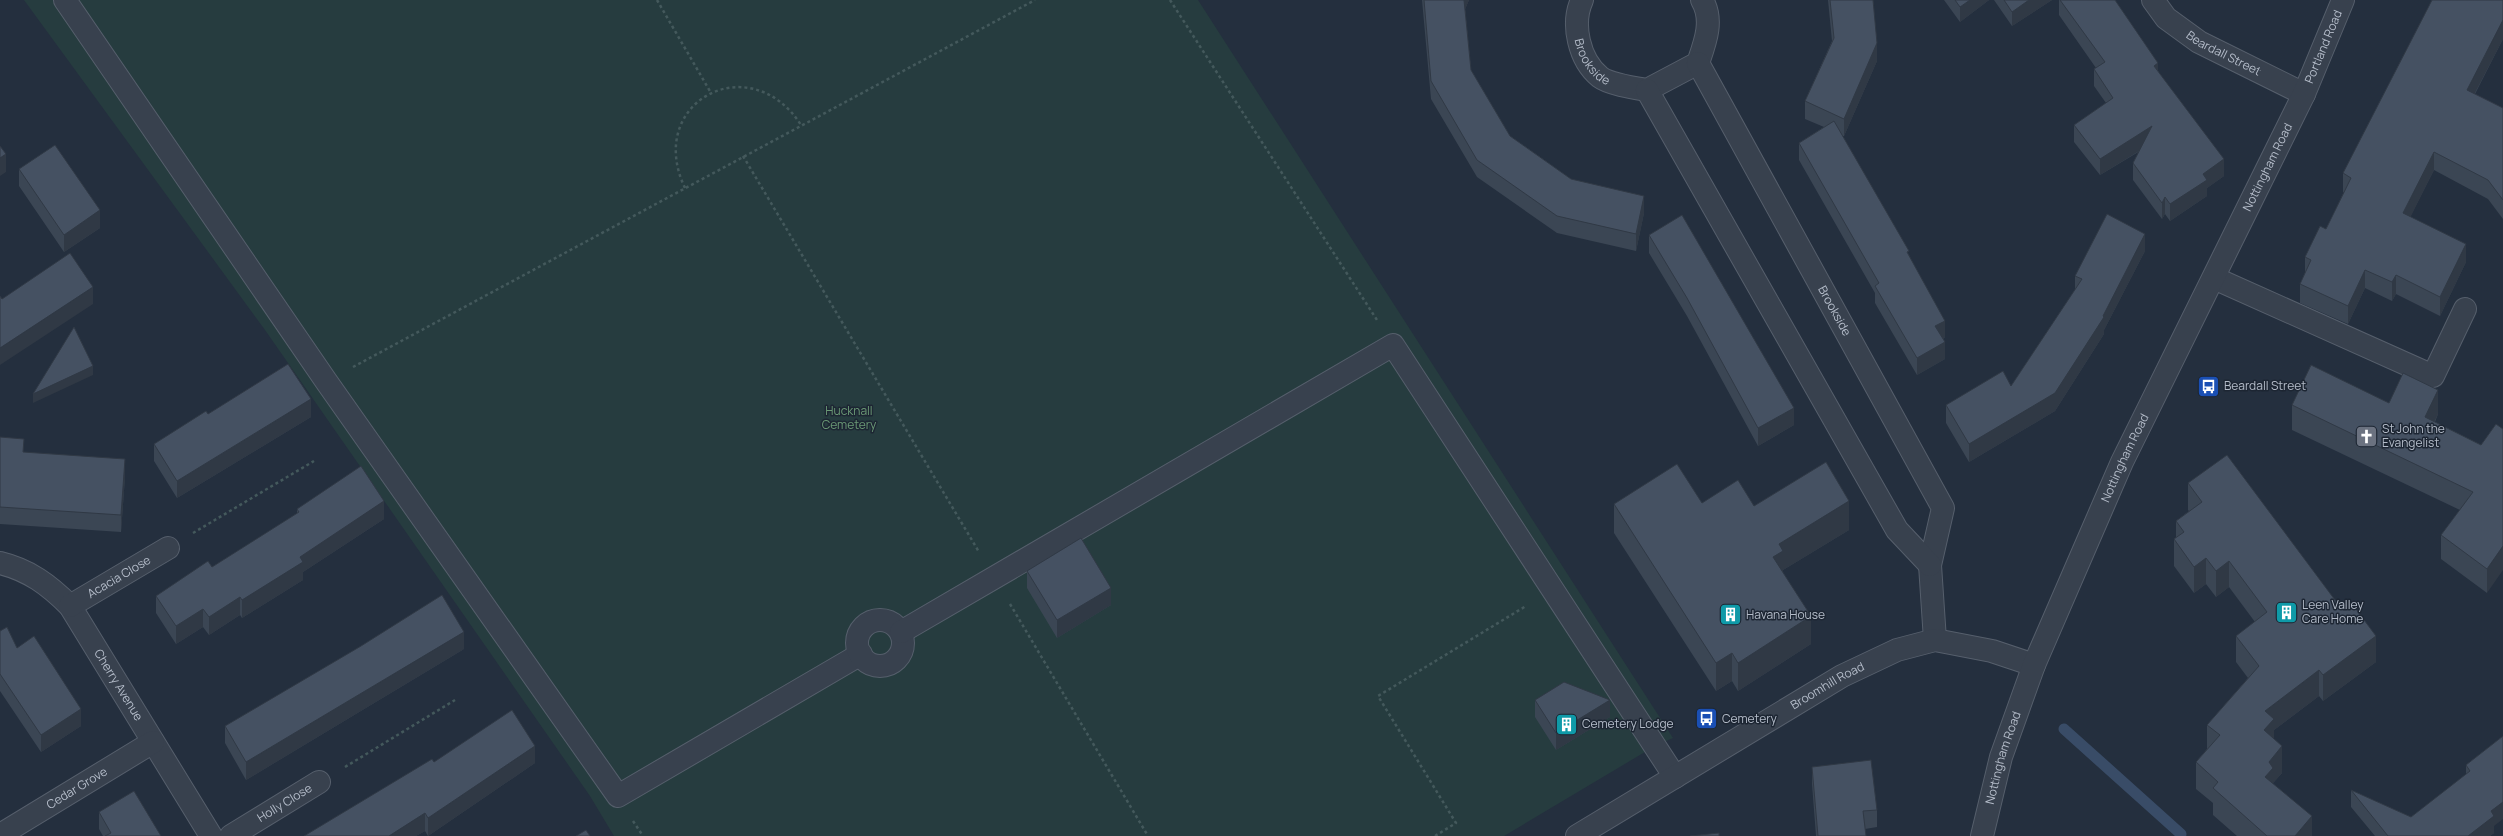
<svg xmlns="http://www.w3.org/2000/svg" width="2503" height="836" viewBox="0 0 2503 836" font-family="Manrope,sans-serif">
	<rect width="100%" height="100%" fill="#242f3e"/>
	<path fill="#263c3f" d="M24,0h1174l475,738 -18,8 -151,90h-890l-24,-40 -325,-466z"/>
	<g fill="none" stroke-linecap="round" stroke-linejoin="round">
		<path stroke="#394c67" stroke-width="11" d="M2064,729l117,105"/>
		<defs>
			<g id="minor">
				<path d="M65,0l261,381 292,415 243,-142"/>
				<path id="s1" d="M1582,0c-11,24 -3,60 18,77 9,7 35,11 47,13l51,-27c7,-20 16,-43 4,-63"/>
				<path id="s2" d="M2153,0l13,18 33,24 105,52"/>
				<path id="s3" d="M1698,63l245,445 -13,57 5,75"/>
				<path d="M1647,90l250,440 33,35"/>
				<path d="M2214,278l219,98 32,-67"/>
				<path id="s4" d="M0,563c29,7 49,22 70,43l141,230"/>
				<path id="s5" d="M70,606l98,-58"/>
				<circle cx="880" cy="643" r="23"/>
				<path d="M901,632l492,-287 282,432"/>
				<path id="s6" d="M0,835l153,-93"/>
				<path id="s7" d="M231,836l88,-54"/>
				<path id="s8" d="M1577,836l265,-160 55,-26 38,-10 57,11 42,14"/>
				<path id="s9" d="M1982,836l19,-79 33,-92 88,-203 182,-368 39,-94"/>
			</g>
		</defs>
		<use href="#minor" stroke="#565f6c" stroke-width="24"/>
		<path stroke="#44595c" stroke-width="2.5" stroke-dasharray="3 3" stroke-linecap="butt" d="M657,0l54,93
			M1170,0l207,320
			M743,156l236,396
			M685,188c-41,-86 65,-142 116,-63
			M353,367l682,-367
			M193,533l121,-72
			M1010,604l138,232
			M345,767l110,-67
			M633,821l10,15
			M1435,836l21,-13 -78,-127 148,-90"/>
		<use href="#minor" stroke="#38414e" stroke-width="22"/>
	</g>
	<path fill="#3b4654" d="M1422,0h47l-4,9 6,61 39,66 61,43 73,34 -8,38 -79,-18 -80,-56 -46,-78z
		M1828,0h45l4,61 -33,75h-2l67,119 36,82 -2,2 2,20 -28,16 -42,-72v-10l-76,-133v-17l25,-16 -19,-8v-18l27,-60z
		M1944,0h45l-29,22z
		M1994,0h58l-40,26z
		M2059,0h56l43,71 66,105 -17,12v8l-37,25 -5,-7 -3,5 -29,-39v-17l7,-12 -40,24 -26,-33v-17l32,-22 -12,-17v-17l2,-1 -37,-53z
		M2503,39l-28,55 28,14v111l-15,-20 -54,-29 -24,47 56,45 -26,54 -44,-22 -4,7 -27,-13 -17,36 -48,-21v-19l5,-11v-16l21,-28 18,-37h-1v-19z
		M19,169l81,59 -36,24 -45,-66z
		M1649,235l145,190 -36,21 -71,-130 -38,-63z
		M2145,251l-41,79v4l-49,77 -86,51 -23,-39v-18l65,-19 64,-96v-14z
		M2389,403l49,11 -3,8 46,23 15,-21 -9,169 -46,-34v-24l19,-25 -168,-80v-25z
		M208,414l103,3 -134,81 -23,-37v-17z
		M0,437l24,15 101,25 -4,55 -121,-8z
		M2188,483l188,179 -53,39 -4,-5 -45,34v9l8,34 -9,10v1l39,52h-75l-24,-21v-12l-17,-14v-27l11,-13v-24l41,-47 -12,-16v-26l19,-14 -26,-35 -13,10 -10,-13 -12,9 -20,-27v-27l2,-1v-17l13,-10 -1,-1z
		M1702,503l52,3 95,24 -66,40v3l28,71 -73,47 -6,-10 -16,10 -102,-158v-29z
		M297,509l87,10 -81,53v8l-61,38 -2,-3 -31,20 -6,-8 -27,17 -20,-31v-17l56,-29 85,-53z
		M1027,571l84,34 -54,33 -30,-50z
		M0,631l17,17 64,78 -40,26 -41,-61z
		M464,649l-218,131 -21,-37v-17z
		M1535,700l75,17 -54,33 -21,-33z
		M2503,736l-9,90v7l-4,3h-115l-24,-29v-17l60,27 55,-42v-10z
		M434,762l101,1 -107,73 -3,-5 -9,5z
		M1812,767l65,43v17l-12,2 1,7h-50l-4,-52z
		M99,812l62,24h-58l-4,-7z"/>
	<path fill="#303945" d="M1464,0h5l-5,12z
		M1970,0h19l-29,22v-15z
		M2029,0h23l-40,26v-14z
		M2503,20v19l-36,69v-18z
		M1877,43v18l-33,75v-17z
		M2158,63v16l-4,-13z
		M2152,126v17l-52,32v-16z
		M2434,152v18l-31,62v-19z
		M6,154v18l-6,4v-18z
		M2224,159v17l-17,12v8l-37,25v-17l33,-30z
		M1644,196v17l-8,38v-17z
		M2165,197v17l-3,5v-16z
		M100,210v18l-36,24v-17z
		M2145,234v17l-41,79v4l-49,77 -86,51v-18l134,-128z
		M2466,244v18l-26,54v-19z
		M2365,270v18l-17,36v-18z
		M2396,275v19l-4,7v-19z
		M93,287v17l-93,61v-17z
		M1945,321v16l-10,6v-17z
		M1945,342v17l-28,16v-17z
		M93,366v9l-60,28v-9z
		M2438,390v24l-13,27v-24z
		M311,399v18l-134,81v-17z
		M1794,408v17l-36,21v-18z
		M125,459v18l-4,55v-17z
		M384,501v18l-81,53v8l-61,38v-18l58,-43z
		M1849,501v29l-66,40v9l-10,-22 6,-13z
		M2503,546v24l-16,23v-24z
		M2206,558v26l-12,9v-26z
		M2229,561v26l-13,10v-26z
		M1111,588v17l-54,33v-18z
		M240,597v18l-31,20v-18z
		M203,609v18l-27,17v-18z
		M1811,616v28l-73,47v-28z
		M464,632v17l-218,131v-18z
		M2376,636v26l-53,39v-26z
		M1732,653v28l-16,10v-28z
		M2319,670v26l-45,34v15l-10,-15 1,-19z
		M1610,700v17l-54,33v-17z
		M81,709v17l-40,26v-17z
		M535,746v17l-107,73v-18z
		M2282,746v27l-9,10v12l-8,-18 4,-15z
		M2503,802v17l-9,7v7l-4,3h-22l23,-25z
		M425,813v18l-9,5h-27z
		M2312,816v20h-17z"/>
	<path fill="#455162" stroke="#303945" d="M1424,0h40l7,70 39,66 61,43 73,17 -8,38 -79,-18 -80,-56 -46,-79z
		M1830,0h43l4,43 -33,76 -39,-18 29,-63z
		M1955,0h15l-10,7z
		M2004,0h25l-17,12z
		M2060,0h55l43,63 -4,3 70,93 -21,15 4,6 -37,24 -5,-7 -3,6 -29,-40 19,-37 -52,33 -26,-34 39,-27 -19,-29 11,-7z
		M2432,0h71v20l-36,70 36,18v92l-15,-20 -54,-28 -31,61 63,31 -26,53 -44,-22 -4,7 -27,-12 -17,36 -48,-22 11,-24 -6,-3 15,-31 6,3 25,-51 -8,-5z
		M1834,121l75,130 -2,1 38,69 -10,5 10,16 -28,16 -42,-72 4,-3 -80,-140z
		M55,145l45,65 -36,25 -45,-66z
		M0,146l6,8 -6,4z
		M2107,214l38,20 -42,82 1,1 -49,76 -86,51 -23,-39 57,-34 8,15 71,-107 -7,-3z
		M1682,215l112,193 -36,20 -71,-130 -38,-63z
		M70,253l23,34 -93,61v-52l2,3z
		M74,327l19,39 -60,28z
		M288,364l23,35 -134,82 -23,-37 52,-33 2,3z
		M2311,365l78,38 14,-30 35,17 -13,27 56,28 15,-21 7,5v117l-16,23 -46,-34 32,-43 -181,-87z
		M0,437l24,2 -1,13 102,7 -4,56 -121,-8z
		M2227,455l114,153 9,-7 26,35 -53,39 -4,-5 -54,41 9,8 -10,11 18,16 -13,16 4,6 -8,9 47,39 -17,20h-28l-54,-48 5,-6 -22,-20 24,-27 -13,-10 52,-59 -23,-30 31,-24 -38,-51 -13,10 -10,-13 -12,9 -20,-28 10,-7 -8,-11 26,-19 -14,-19z
		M1826,462l23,39 -70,43 4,7 -10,6 38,59 -73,47 -6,-10 -16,10 -102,-159 63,-40 25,39 36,-23 16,26z
		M361,466l23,35 -84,56 3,5 -61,38 -2,-3 -31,20 -6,-8 -27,17 -20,-30 52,-35 4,6 87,-55 -2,-3z
		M1081,538l30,50 -54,32 -30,-49z
		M442,595l22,37 -218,130 -21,-36 136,-80z
		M7,627l10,21 17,-12 47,73 -40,26 -41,-61v-43z
		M1564,682l46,18 -54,33 -21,-33z
		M512,710l23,36 -107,72 -3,-5 -36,23h-85l128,-77 2,3z
		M2503,736v66l-12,9 3,5 -26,20h-80l-37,-46 60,27 59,-46 -4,-6z
		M1871,760l6,50 -14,1 3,25h-48l-6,-69z
		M134,791l27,45h-56l6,-3 -12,-21z
		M586,830l4,6h-14z
		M1719,833v3h-29z"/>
	<defs>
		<symbol id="bus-square" viewBox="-11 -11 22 22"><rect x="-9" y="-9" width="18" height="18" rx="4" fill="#1a4fb4" stroke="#1d2633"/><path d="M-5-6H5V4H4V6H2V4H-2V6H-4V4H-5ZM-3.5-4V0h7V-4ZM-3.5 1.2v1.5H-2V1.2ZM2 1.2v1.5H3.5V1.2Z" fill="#fff"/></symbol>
		<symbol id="church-square" viewBox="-11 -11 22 22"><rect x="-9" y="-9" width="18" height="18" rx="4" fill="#6b7280" stroke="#1d2633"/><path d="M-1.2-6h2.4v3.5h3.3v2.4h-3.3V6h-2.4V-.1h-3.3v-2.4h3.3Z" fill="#fff"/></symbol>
		<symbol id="building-square" viewBox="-11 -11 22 22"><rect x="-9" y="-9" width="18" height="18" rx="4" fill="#0f9aa8" stroke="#1d2633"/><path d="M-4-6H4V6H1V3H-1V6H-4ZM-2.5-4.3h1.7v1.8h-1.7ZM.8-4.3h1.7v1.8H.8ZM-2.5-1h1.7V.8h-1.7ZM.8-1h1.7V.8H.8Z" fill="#fff"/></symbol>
	</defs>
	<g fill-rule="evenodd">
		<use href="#bus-square" x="2196" y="374" width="25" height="25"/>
		<use href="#church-square" x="2354" y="424" width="25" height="25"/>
		<use href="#building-square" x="2274" y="600" width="25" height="25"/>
		<use href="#building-square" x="1718" y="602" width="25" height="25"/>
		<use href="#bus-square" x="1694" y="706" width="25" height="25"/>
		<use href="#building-square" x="1554" y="712" width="25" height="25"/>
	</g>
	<g text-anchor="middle" stroke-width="3" stroke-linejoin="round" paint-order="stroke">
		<g font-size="12" fill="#b4bcc9" stroke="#1d2633">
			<text dy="4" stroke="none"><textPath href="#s9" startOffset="862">Portland Road</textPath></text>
			<text dy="4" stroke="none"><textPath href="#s2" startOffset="90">Beardall Street</textPath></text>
			<text dy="4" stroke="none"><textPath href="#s1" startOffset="67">Brookside</textPath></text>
			<text dy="4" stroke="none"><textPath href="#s9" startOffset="729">Nottingham Road</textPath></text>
			<text dy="4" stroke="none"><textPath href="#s3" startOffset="283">Brookside</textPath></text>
			<text dy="4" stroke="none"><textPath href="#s9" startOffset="405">Nottingham Road</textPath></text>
			<text dy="4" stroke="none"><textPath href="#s5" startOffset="57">Acacia Close</textPath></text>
			<text dy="4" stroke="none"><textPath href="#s4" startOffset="176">Cherry Avenue</textPath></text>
			<text dy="4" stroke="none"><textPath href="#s8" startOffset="292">Broomhill Road</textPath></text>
			<text dy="4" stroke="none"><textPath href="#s9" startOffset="81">Nottingham Road</textPath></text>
			<text dy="4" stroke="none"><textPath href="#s6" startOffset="90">Cedar Grove</textPath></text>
			<text dy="4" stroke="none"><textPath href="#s7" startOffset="63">Holly Close</textPath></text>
		</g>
		<g font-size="12" fill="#b4bcc9" stroke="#1d2633" text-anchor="start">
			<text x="2224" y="390">Beardall Street</text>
			<text x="2382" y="433">St John the<tspan x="2382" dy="14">Evangelist</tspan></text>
			<text x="2302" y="609">Leen Valley<tspan x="2302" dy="14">Care Home</tspan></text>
			<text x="1746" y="619">Havana House</text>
			<text x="1722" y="723">Cemetery</text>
			<text x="1582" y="728">Cemetery Lodge</text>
		</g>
		<g font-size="12" fill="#6b9a76" stroke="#1d2633">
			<text x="849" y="415">Hucknall<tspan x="849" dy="14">Cemetery</tspan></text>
		</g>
	</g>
</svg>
